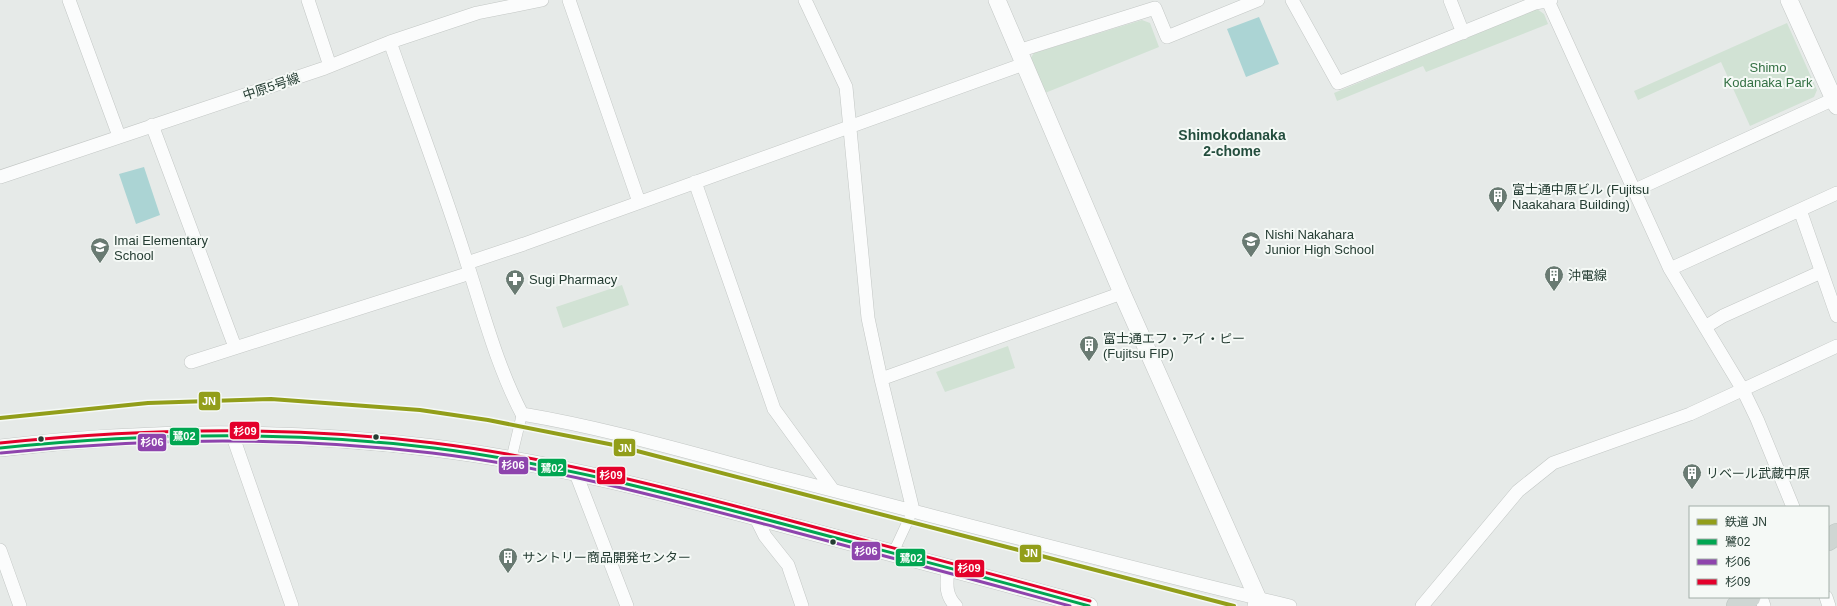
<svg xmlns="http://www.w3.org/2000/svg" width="1837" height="606" viewBox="0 0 1837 606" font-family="Arial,'Noto Sans JP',sans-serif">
	<rect width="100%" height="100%" fill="#e6eae8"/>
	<path fill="#d1e2d4" d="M1537,9l7,5 4,10 -122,48 -3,-6 -86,35 -3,-8z
		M1142,20l8,3 9,24 -114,46 -15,-34 4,-6z
		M1787,23l30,67 -3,7 -64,29 -29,-64 -83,38 -4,-9z
		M622,285l7,20 -66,23 -7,-21z
		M1008,346l7,22 -70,24 -9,-20z"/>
	<path fill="#abd4d4" d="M1259,17l20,47 -33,13 -19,-48z
		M144,167l16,48 -24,9 -17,-50z"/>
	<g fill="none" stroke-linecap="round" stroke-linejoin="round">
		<defs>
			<path id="pedestrian" d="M511,460l11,-46
				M893,553l20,-43"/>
			<path id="minor" d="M69,0l50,136
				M308,0l22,66
				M569,0l70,202
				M805,0l41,87 22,231 13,61 32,131
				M1292,0l46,83 197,-80 16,-3
				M1450,0l13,33
				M1548,1l122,268 73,121 14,29 36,88
				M390,42c26,74 54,147 77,221 17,52 30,103 55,151 89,15 175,41 263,64 168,43 336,88 505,128
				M1018,51l137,-43 12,29 91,-37
				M152,125l83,222
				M0,177l325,-109 65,-26 87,-29 65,-13
				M695,182l79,227 59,81
				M1633,191l201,-92
				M1800,210l37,106
				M467,263l57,-19 500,-180
				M1670,269l167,-76
				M1705,327l18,-11 98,-44
				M191,362l279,-89
				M881,379l241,-86
				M232,434l60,172
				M575,471l52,135
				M755,516l10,20 23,29 14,41
				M0,550l20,56
				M948,566c-1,16 -4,28 8,40
				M1761,597l3,9
				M1826,597l3,9
				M1422,606l96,-115 35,-28 137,-49 147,-68"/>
			<path id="tertiary" d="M997,0l125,293 136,306 -2,7
				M1789,0l48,106
				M0,448c144,-17 289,-18 434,0 123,15 244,48 364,80 97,26 194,51 291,78"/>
			<path id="primary" d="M1828,540l9,-6
				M1737,606l13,-9"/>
		</defs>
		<use href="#pedestrian" stroke="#c3c7c5" stroke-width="11"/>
		<use href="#minor" stroke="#c3c7c5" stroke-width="14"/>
		<use href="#tertiary" stroke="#c3c7c5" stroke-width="18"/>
		<use href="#primary" stroke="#bec6c3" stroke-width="22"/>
		<use href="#pedestrian" stroke="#fbfcfc" stroke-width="10"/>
		<use href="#minor" stroke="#fbfcfc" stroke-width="13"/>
		<use href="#tertiary" stroke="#fbfcfc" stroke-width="17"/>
		<use href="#primary" stroke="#cfd6d3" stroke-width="21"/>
		<defs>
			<path id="bus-1" d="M0,448c145,-15 289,-18 434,0 120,15 237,46 353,77 101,27 202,53 302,81"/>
			<path id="bus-2" d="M1,453c143,-15 287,-17 431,0 118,14 233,45 347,75 97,26 194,51 291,78"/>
			<path id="bus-3" d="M0,443c145,-15 290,-18 434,0 120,15 238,46 354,77 101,27 202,53 302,81"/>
		</defs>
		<use href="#bus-1" stroke="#f5f9f6" stroke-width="6"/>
		<use href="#bus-2" stroke="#f5f9f6" stroke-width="6"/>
		<use href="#bus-3" stroke="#f5f9f6" stroke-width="6"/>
		<use href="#bus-1" stroke="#00a651" stroke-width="3"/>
		<use href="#bus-2" stroke="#8e44ad" stroke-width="3"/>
		<use href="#bus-3" stroke="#e4002b" stroke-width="3"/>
		<defs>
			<path id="rail-1" d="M0,418l148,-15 123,-4 149,11 68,10 126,25 620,161"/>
		</defs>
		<use href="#rail-1" stroke="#f5f9f6" stroke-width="7"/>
		<use href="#rail-1" stroke="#929e1a" stroke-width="4"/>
	</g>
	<defs>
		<symbol id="building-pin" viewBox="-11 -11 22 30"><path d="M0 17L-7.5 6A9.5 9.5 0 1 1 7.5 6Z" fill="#697a72" stroke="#f5f9f6"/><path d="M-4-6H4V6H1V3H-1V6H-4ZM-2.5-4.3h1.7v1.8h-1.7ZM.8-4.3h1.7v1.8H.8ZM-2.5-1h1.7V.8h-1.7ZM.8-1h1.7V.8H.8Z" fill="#fff"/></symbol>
		<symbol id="school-pin" viewBox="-11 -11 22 30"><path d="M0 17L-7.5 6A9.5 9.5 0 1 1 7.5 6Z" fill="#697a72" stroke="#f5f9f6"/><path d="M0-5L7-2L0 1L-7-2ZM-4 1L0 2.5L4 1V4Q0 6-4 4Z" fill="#fff"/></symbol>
		<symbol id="pharmacy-pin" viewBox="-11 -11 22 30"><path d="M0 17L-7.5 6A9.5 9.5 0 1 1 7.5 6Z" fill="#697a72" stroke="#f5f9f6"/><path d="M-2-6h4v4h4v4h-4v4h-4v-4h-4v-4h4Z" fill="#fff"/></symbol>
	</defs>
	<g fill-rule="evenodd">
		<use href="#building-pin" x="1487" y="185" width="22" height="30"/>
		<use href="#school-pin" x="1240" y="230" width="22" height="30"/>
		<use href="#school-pin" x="89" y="236" width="22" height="30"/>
		<use href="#building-pin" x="1543" y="264" width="22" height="30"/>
		<use href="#pharmacy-pin" x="504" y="268" width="22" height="30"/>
		<use href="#building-pin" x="1078" y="334" width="22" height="30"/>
		<use href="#building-pin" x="1681" y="462" width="22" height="30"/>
		<use href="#building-pin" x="497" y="546" width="22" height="30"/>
	</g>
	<g fill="#253d33" stroke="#f5f9f6" stroke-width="1.5">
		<circle cx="376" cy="437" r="3.5"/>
		<circle cx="41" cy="439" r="3.5"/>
		<circle cx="833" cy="542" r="3.5"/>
	</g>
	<g text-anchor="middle" stroke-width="4" stroke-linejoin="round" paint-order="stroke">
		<g font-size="13" fill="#337043" stroke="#f5f9f6">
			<text x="1768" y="72">Shimo<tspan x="1768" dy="15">Kodanaka Park</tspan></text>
		</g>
		<g font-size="13" fill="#253d33" stroke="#f5f9f6">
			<text transform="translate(271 86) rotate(-18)" y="5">中原5号線</text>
		</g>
		<g font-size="13" fill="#253d33" stroke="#f5f9f6" text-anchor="start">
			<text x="1512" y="194">富士通中原ビル (Fujitsu<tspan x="1512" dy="15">Naakahara Building)</tspan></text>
			<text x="1265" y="239">Nishi Nakahara<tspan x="1265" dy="15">Junior High School</tspan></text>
			<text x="114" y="245">Imai Elementary<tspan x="114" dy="15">School</tspan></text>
			<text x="1568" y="280">沖電線</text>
			<text x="529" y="284">Sugi Pharmacy</text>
			<text x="1103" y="343">富士通エフ・アイ・ピー<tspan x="1103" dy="15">(Fujitsu FIP)</tspan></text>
			<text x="1706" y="478">リベール武蔵中原</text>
			<text x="522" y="562">サントリー商品開発センター</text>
		</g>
		<g font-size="14" font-weight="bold" fill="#234d3d" stroke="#f5f9f6">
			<text x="1232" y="140">Shimokodanaka<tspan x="1232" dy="16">2-chome</tspan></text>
		</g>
	</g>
	<g stroke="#f5f9f6" stroke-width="1.5">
		<rect x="198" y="391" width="23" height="20" rx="4" fill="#929e1a"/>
		<rect x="229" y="421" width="31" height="19" rx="4" fill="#e4002b"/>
		<rect x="169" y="427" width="31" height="19" rx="4" fill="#00a651"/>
		<rect x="137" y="433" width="30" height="19" rx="4" fill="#8e44ad"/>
		<rect x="613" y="438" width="23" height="19" rx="4" fill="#929e1a"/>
		<rect x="498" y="456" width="31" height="19" rx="4" fill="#8e44ad"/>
		<rect x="537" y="458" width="30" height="19" rx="4" fill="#00a651"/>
		<rect x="596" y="466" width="30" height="19" rx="4" fill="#e4002b"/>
		<rect x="851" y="541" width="30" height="20" rx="4" fill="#8e44ad"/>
		<rect x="1019" y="544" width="23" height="19" rx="4" fill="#929e1a"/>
		<rect x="895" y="548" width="31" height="19" rx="4" fill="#00a651"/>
		<rect x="954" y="559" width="31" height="19" rx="4" fill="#e4002b"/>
	</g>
	<g font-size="11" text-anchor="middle" font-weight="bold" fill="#fff">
		<text x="209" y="405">JN</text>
		<text x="245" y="435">杉09</text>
		<text x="184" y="440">鷺02</text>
		<text x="152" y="446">杉06</text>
		<text x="625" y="452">JN</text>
		<text x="513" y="469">杉06</text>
		<text x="552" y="472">鷺02</text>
		<text x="611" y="479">杉09</text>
		<text x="866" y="555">杉06</text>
		<text x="1031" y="557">JN</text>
		<text x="911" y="562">鷺02</text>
		<text x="969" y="572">杉09</text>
	</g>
	<rect x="1689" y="506" width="140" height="92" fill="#f5f9f6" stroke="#a2aea8"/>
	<rect x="1697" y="519" width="20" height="6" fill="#929e1a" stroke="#a2aea8"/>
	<text x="1725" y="526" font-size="12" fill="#253d33">鉄道 JN</text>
	<rect x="1697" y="539" width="20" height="6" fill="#00a651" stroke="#a2aea8"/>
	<text x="1725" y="546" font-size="12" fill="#253d33">鷺02</text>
	<rect x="1697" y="559" width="20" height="6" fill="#8e44ad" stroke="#a2aea8"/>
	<text x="1725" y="566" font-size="12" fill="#253d33">杉06</text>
	<rect x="1697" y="579" width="20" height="6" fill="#e4002b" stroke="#a2aea8"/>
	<text x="1725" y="586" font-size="12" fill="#253d33">杉09</text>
</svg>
